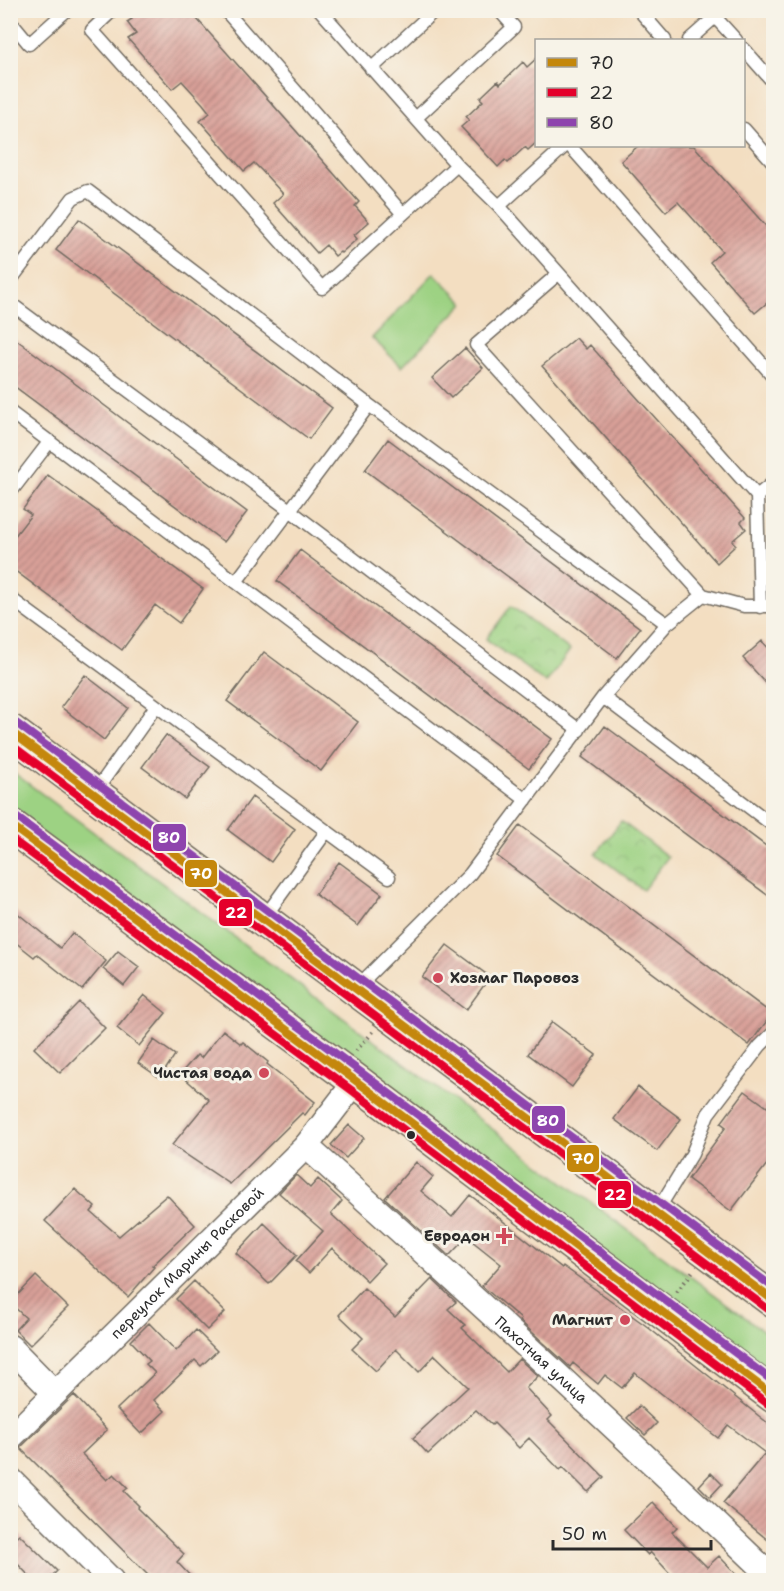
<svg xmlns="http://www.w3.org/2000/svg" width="784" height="1591" viewBox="0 0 784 1591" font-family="'Shantell Sans',sans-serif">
	<defs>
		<pattern id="park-crowns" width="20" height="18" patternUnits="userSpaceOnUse" patternTransform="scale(1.5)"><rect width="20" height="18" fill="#9dd283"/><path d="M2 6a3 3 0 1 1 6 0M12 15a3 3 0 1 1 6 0" fill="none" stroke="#87b471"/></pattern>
		<pattern id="building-hatch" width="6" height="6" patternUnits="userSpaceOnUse" patternTransform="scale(1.5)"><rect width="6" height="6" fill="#d9a099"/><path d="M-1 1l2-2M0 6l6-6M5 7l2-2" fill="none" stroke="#b0837d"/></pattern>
	</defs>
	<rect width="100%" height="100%" fill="#f7f3e8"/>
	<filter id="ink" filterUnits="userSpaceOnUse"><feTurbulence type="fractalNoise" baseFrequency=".0167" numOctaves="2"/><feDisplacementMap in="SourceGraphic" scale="12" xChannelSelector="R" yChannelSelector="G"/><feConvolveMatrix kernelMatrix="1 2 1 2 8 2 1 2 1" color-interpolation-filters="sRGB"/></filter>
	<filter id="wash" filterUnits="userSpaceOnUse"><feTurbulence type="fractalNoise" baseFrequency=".008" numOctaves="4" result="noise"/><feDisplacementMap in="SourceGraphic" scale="24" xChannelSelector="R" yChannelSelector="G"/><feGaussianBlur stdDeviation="1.35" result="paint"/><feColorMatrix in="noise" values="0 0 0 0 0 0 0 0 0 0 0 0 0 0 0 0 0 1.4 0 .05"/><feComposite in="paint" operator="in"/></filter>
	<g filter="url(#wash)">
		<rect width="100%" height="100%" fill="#f3dec1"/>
		<path fill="#9dd283" stroke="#647e57" stroke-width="1.5" d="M434,273l30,30 -62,64 -30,-29z
			M10,770l763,568v52l-762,-573z"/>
		<path fill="url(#park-crowns)" stroke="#647e57" stroke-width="1.5" d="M511,606l59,44 -24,33 -60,-44z
			M621,821l47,36 -25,33 -47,-36z"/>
		<g id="blocks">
			<path fill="url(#building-hatch)" d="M125,10h64l170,192 -4,4 14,16 -15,13 3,4 -16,14 -1,-1 -5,4 -9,-11 -9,8 -44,-50 10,-9 -21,-23 -8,-8 -10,8 -44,-50 10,-8 -7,-9 -21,-23 -10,8 -44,-50 8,-5 -9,-12 5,-3z
				M537,58v84l-9,8 -3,-3 -17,16 -3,-3 -7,7 -37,-40 8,-7 -3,-3 17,-16 -3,-3 18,-17 2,3 23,-22 4,5z
				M638,146h56l80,89v62l-19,16 -45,-51 12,-11 -44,-49 -12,10 -45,-51z
				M79,219l253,189 -23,31 -253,-189z
				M10,335l237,177 -23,30 -214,-159z
				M576,338l10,11 4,-4 155,173 -4,4 5,7 -14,12 4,4 -19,18 -175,-197z
				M465,348l18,20 -32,30 -19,-20z
				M388,439l252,189 -23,30 -252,-188z
				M48,475l155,114 -24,34 -24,-18 -33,45 -112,-83v-25l21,-27 -8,-6z
				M300,550l252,189 -23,30 -252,-188z
				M762,641l12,13v38l-31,-34z
				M264,652l94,70 -37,49 -94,-70z
				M85,675l43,33 -24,32 -43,-33z
				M605,726l169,126v48l-192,-143z
				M166,735l44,32 -25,32 -43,-32z
				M252,797l43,32 -24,33 -43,-32z
				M520,825l252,189 -23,31 -252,-189z
				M339,862l43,32 -24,32 -43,-32z
				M10,907l50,41 12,-15 34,28 -24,29 -45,-36 -3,3 -24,-19z
				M447,945l43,32 -24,33 -44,-33z
				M118,951l21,16 -15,19 -21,-17z
				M144,995l22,18 -27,33 -22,-18z
				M79,1002l26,26 -45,45 -26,-25z
				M552,1022l44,33 -24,32 -44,-33z
				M223,1030l18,14 2,-2 25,20 -1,2 48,38 -10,13 -3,-2 -72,71 -58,-39 37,-45 -29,-26 17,-19 4,3z
				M154,1040l21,15 -15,23 -22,-15z
				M638,1087l43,32 -24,32 -43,-32z
				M745,1091l29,21v43l-43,56 -43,-32 38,-52 -5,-4z
				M349,1125l15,13 -18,20 -15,-13z
				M416,1162l17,15 -12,14 31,26 18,-22 92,73 1,-2 82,59 129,103v117l-51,-42 42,-50 -37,-28 -10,13 -83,-65 -13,15 -17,-13 -7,9 -25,-21 -3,4 -50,-46 1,-2 -39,-33 19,-22 -34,-27 -18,19 -64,-58z
				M296,1175l14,13 8,-9 24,22 -11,13 53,49 -17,18 -35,-33 -23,25 -13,-12 27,-30 -44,-38z
				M75,1189l20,18 -4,5 28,24 48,-41 28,30 -43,41 2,1 -26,30 -83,-76z
				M264,1223l33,32 -28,29 -33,-31z
				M36,1276l32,31 -38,38 -15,-15 11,-12 -16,-15z
				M432,1279l24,23 -8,7 17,16 -3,3 45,44 12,-13 19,17 -12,12 26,28 -4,4 56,57 -16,15 -25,-25 -3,3 -31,-32 -10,10 -25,-25 -2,2 -16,-15 -48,44 -15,-16 55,-51 -33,-32 -16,17 -23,-23 -20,22 -24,-22 11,-11 -24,-23 25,-27 31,29z
				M194,1281l31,31 -18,18 -31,-31z
				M149,1323l27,28 20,-21 21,21 -16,15 -6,-6 -41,40 11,11 -24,23 -24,-25 38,-36 -9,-9 4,-3 -19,-20z
				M74,1395l33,35 -25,24 25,26 7,-6 14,14 -4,3 15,15 -2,2 47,46 -7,8 18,19h-41l-134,-133z
				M639,1406l18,17 -12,12 -18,-17z
				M711,1473l11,11 -12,13 -11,-11z
				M653,1502l24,25 -5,5 35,35 12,-11 24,25h-66l-27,-29 -2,3 -24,-25z
				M19,1534l38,37 -10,10h-13l-24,-25v-14z"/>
		</g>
	</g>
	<g filter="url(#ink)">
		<use href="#blocks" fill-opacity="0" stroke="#716a60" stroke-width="1.5"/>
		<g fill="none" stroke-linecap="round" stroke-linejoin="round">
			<defs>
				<path id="service" d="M113,10l-21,20 230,258 81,-74
					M225,10l178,204 54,-49
					M320,10l137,155 42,41
					M639,10l26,30
					M715,17l21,23
					M10,21l19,23 38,-34
					M689,40l34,-30
					M744,49l30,34
					M371,69l64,-59
					M417,117l97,-90 -15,-17
					M744,129l30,34
					M565,146l-66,60 258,290 3,111
					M570,146l204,231
					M10,281l63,-83 15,-7 281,214 298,219
					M10,303l281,208 288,219
					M10,412l516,388
					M10,493l40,-52
					M757,496l17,-14
					M236,582l133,-177
					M703,595l41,11h30
					M10,598l379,279
					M603,697l171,129
					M95,792l61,-86
					M264,918l62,-86
					M357,987l113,-113 133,-177 64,-73 36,-29 -227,-250 82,-71
					M657,1211l35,-57 16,-40 52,-68 14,-14"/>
				<g id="minor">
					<path id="s1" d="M306,1146c158,142 315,285 468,433"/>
					<path d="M10,1347l45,46"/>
					<path id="s2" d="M10,1438l296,-292 50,-65"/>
					<path d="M10,1479l101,101"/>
				</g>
				<path id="secondary" d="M10,731l764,570
					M10,825l346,256 418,315"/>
			</defs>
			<use href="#service" stroke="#716a60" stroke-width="15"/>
			<use href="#minor" stroke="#716a60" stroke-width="27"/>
			<use href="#secondary" stroke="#716a60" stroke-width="36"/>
			<path stroke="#716a60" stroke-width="4" stroke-dasharray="1.5 4.5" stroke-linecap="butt" d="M356,1051l17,-19
				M677,1292l16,-21"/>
			<use href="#service" stroke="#fff" stroke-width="12"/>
			<use href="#minor" stroke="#fff" stroke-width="24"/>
			<use href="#secondary" stroke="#f8e8c3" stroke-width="33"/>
			<defs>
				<path id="bus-1" d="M10,731l764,570
					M10,825l346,256 418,315"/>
				<path id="bus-2" d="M10,744l758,565
					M10,838l340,251 418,315"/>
				<path id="bus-3" d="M16,723l758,565
					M16,817l346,256 412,309"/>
			</defs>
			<use href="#bus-1" stroke="#f7f3e8" stroke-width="12"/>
			<use href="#bus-2" stroke="#f7f3e8" stroke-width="12"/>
			<use href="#bus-3" stroke="#f7f3e8" stroke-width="12"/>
			<use href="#bus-1" stroke="#c4870b" stroke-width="8"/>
			<use href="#bus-2" stroke="#e4002b" stroke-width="8"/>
			<use href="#bus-3" stroke="#8e44ad" stroke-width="8"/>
		</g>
	</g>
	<g fill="#d1495b" stroke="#f7f3e8" stroke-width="2">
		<circle cx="438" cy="978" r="6"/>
		<circle cx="264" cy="1073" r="6"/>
		<path d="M501 1227h6v6h6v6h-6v6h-6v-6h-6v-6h6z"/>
		<circle cx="625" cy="1320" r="6"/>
	</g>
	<circle fill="#2b2b2b" stroke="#f7f3e8" stroke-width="2" cx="411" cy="1135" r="5"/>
	<g text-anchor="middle" stroke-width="6" stroke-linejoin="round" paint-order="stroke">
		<g font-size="15" font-weight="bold" fill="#2b2b2b" stroke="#f7f3e8" text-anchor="end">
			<text x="450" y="983" text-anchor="start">Хозмаг Паровоз</text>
			<text x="252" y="1078">Чистая вода</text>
			<text x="490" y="1241">Евродон</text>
			<text x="613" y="1325">Магнит</text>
		</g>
		<g font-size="15" fill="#2b2b2b" stroke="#f7f3e8">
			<text dy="5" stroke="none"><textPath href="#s2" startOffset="249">переулок Марины Расковой</textPath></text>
			<text dy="5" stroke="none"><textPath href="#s1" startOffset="318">Пахотная улица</textPath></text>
		</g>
	</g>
	<g stroke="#f7f3e8" stroke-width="2">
		<rect x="152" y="823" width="35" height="29" rx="6" fill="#8e44ad"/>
		<rect x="184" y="859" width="34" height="29" rx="6" fill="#c4870b"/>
		<rect x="218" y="898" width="35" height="29" rx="6" fill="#e4002b"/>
		<rect x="531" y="1105" width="35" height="29" rx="6" fill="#8e44ad"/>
		<rect x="566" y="1144" width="34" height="29" rx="6" fill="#c4870b"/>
		<rect x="597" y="1180" width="35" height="29" rx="6" fill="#e4002b"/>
	</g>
	<g font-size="16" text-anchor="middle" font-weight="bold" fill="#fff">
		<text x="169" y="843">80</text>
		<text x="201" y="879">70</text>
		<text x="236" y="918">22</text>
		<text x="548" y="1126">80</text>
		<text x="583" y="1164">70</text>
		<text x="615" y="1200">22</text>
	</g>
	<rect width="784" height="1591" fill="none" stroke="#f7f3e8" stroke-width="36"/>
	<rect x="535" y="39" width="210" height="108" fill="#f7f3e8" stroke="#a5a39c" stroke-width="1.5"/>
	<rect x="547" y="58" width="30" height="9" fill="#c4870b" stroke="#a5a39c" stroke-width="1.5"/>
	<text x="589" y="69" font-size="18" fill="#2b2b2b">70</text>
	<rect x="547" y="88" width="30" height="9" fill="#e4002b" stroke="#a5a39c" stroke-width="1.5"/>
	<text x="589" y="99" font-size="18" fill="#2b2b2b">22</text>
	<rect x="547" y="118" width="30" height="9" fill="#8e44ad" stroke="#a5a39c" stroke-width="1.5"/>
	<text x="589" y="129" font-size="18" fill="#2b2b2b">80</text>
	<path d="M553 1540v9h158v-9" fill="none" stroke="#2b2b2b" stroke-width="3"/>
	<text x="562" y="1540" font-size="18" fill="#2b2b2b" stroke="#f7f3e8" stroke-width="4.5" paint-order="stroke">50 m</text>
</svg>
